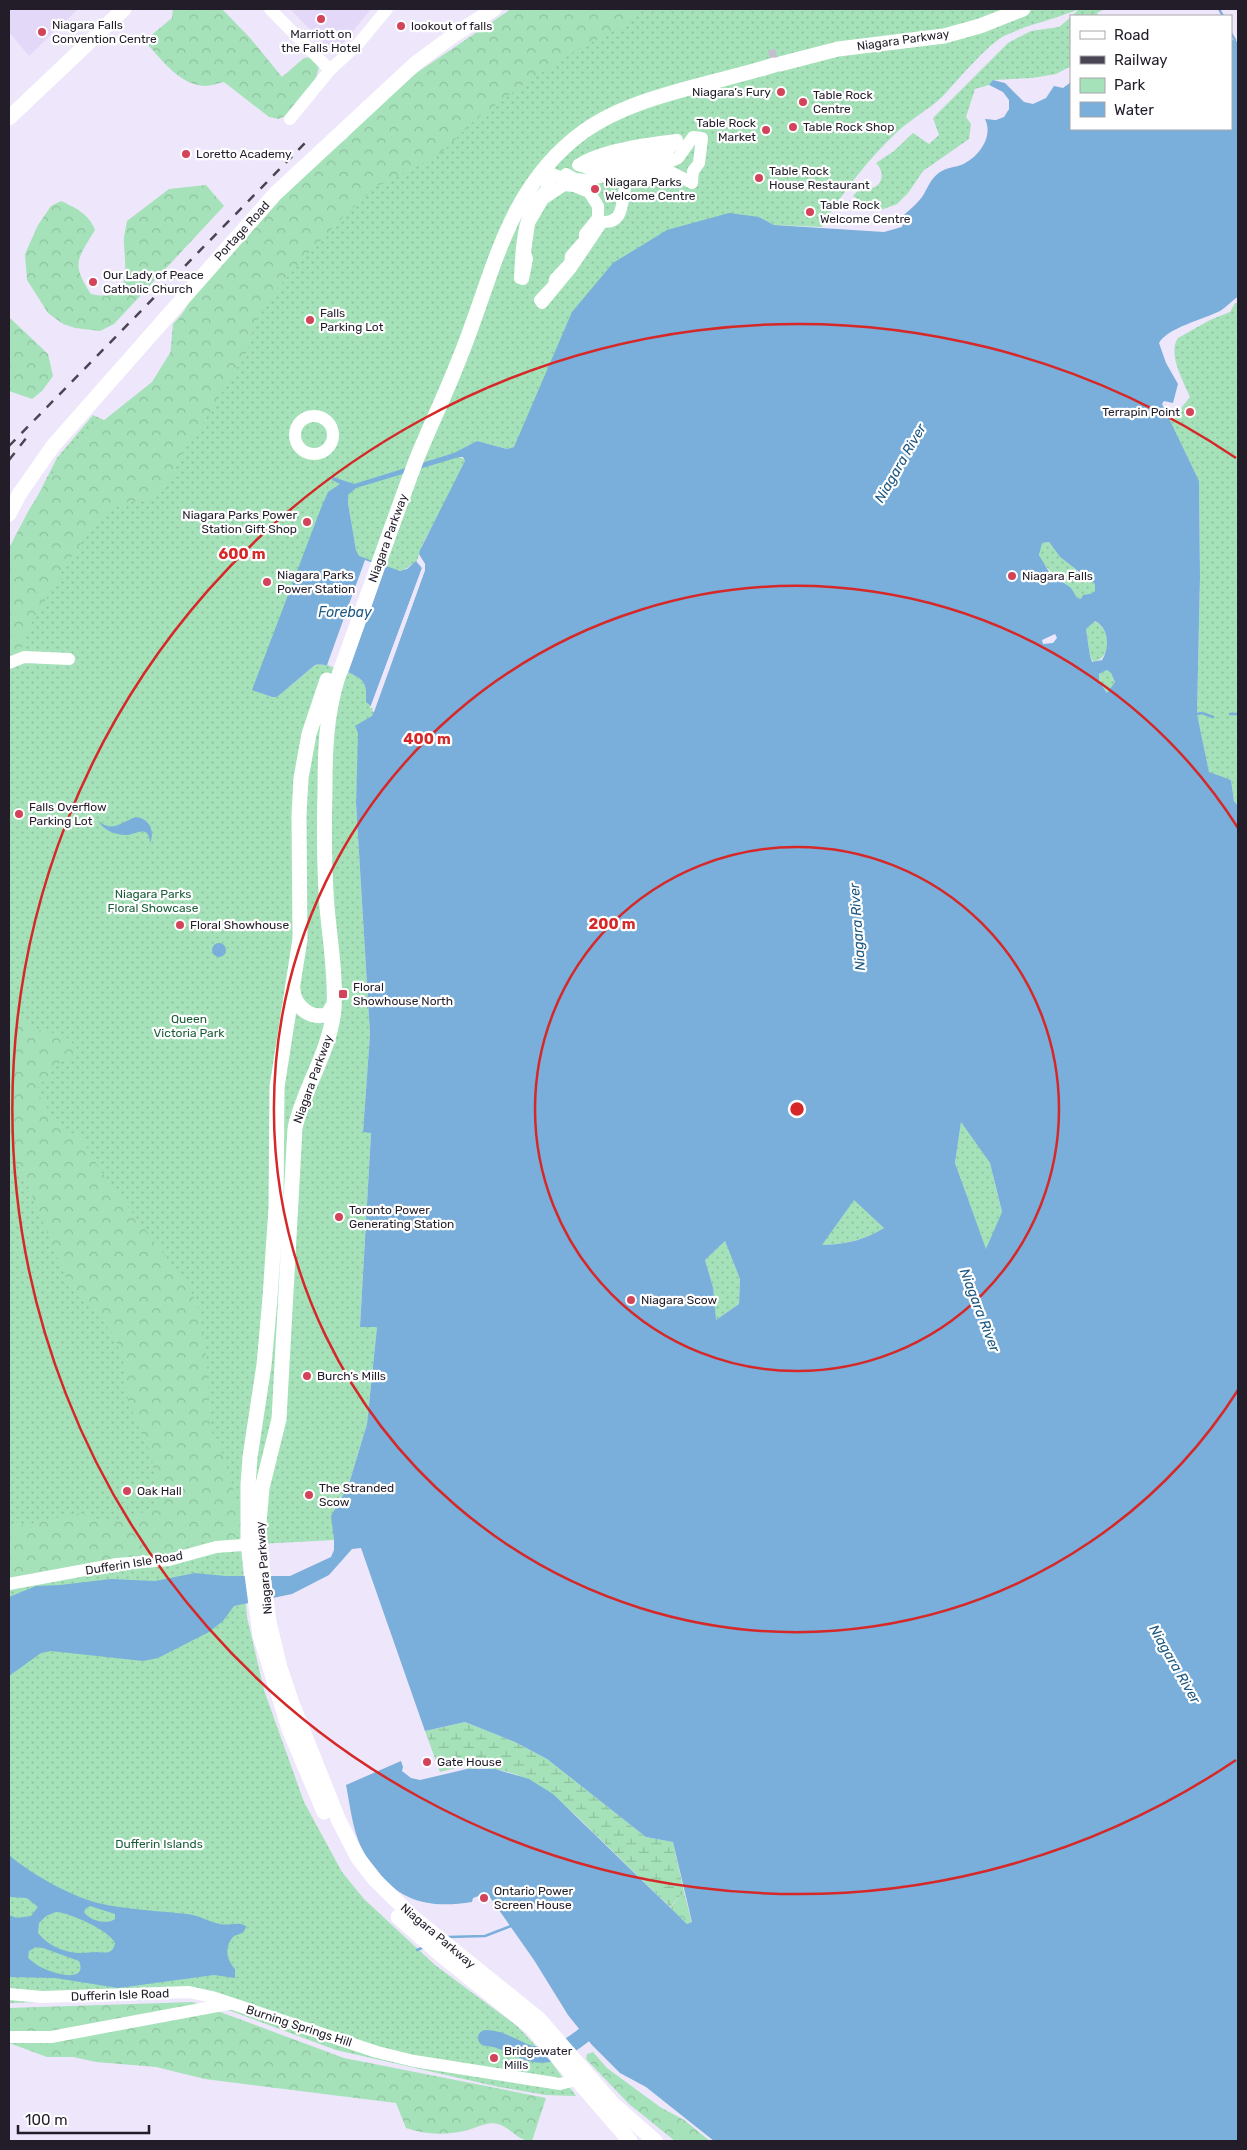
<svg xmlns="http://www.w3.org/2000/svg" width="1247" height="2150" viewBox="0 0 1247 2150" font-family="Rubik,sans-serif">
	<defs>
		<pattern id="green-dots" width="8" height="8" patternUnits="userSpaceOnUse" patternTransform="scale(1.25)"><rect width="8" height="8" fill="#a5e2b9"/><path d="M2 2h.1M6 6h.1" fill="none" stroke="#8ec19f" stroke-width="1.8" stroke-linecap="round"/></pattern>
		<pattern id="forest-crowns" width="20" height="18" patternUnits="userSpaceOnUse" patternTransform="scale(1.25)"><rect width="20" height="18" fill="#a5e2b9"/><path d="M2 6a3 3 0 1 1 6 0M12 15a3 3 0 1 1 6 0" fill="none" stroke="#8ec19f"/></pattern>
		<pattern id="wetland-marsh" width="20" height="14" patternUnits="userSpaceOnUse" patternTransform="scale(1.25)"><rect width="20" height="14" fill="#a5e2b9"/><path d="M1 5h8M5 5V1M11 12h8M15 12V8" fill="none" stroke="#8ec19f"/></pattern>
	</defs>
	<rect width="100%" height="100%" fill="#eee6fb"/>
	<path fill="#e4d8f9" d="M9,9h69l-49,47 -20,-24z
		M290,9h81l-37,45z"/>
	<path fill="url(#green-dots)" d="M516,9h589l-8,4 1,3h-26l7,-7c-25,11 -51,15 -75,27 -17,9 -47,45 -62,61 -14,13 -31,22 -45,35 -29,27 -55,61 -75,95l-48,-2 -15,-8 -240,221 -5,9 -7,2 -30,-8 -18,10v6l5,2 2,4 -44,82 -5,16 -15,10 -10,-1 -33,-13 -3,-7 -8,-47v-8l-18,4 -76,191 18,7h5l38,-32c10,-3 43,9 48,17 4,6 3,13 4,20l8,6 -3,8 -13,17 -3,70 14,231 -7,98h8l-11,194 17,1 -10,97 -19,63 -16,29 2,24 -93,5 6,72 17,73 40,112 38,70 22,27 71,66 82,61 35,37 24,33 -30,-1 -47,-8 -163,-37 -143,-53 -184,6v-1451l48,-94 36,-43 15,7 45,-37 17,-28 3,-33 109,-122z
		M1071,17v49l-15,8 -24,4 -38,2 -5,5 -14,4 -9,28 5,7 -2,15 -46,32 -15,22 -11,11 -19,7 -25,-15 8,-9c17,7 28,-11 15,-24l18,-12 19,-18 16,11 10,-9 -6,-17 75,-75 23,-12 28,-4z
		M1235,303h3v503l-4,-5 -3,-21 -22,-7 -12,-59 3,-137 -1,-96 -33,-67 4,-6 8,4 12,-15c-6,-15 -23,-43 -12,-59l32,-18 20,-8z
		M1049,542l11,15 35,27v7l-14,9c-8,-3 -12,-14 -19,-20 -11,-9 -30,-20 -20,-37z
		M1094,621c17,7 19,38 -1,41l-3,-6 -4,-27z
		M1107,670l4,3 4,9 -7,12 -9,-13v-7z
		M961,1121l29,42 12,50 -16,37 -31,-87z
		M854,1199l30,29c-22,13 -37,16 -63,17z
		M725,1241l15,38 -1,25 -24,17 -2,-34 -8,-27z"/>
	<path fill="url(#forest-crowns)" d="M173,9h49l29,30 31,38 22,-19 10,-1 5,10 -7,25 -25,23 -8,4 -10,-2 -45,-35c-6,1 -13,4 -19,4 -25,-1 -42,-25 -57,-41l1,-8 23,-19z
		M511,9h133l-21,17 -51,27 -45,29 -53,39 -35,34 -62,31 -34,31 -41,43 -35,41 -13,26 -7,24 -50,82 -13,16 -18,40 -18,12 -20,1 -26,12 -33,46 -38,64 -22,56v-132l21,-40 30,-46 33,-33 59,-47 21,-34 1,-20 32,-55 88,-95 52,-39 21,-24 36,-33z
		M206,185l18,21 -110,118 -14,7 -25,-3 -12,-4 -15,-11 -21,-33 -2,-26 13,-29 13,-19 10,-5c15,7 28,13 34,29 -18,30 -24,33 -4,64 42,9 34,-24 33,-50 -1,-7 2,-16 3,-23l42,-32z
		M9,317l39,37 5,22 -11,15 -10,8 -23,-8z
		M9,1005c7,7 15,17 24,22 15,8 38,3 43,24l-3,5 -19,10 -6,14 -6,2 -4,5v7l16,24 11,12 16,7 19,33 89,117 10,23 8,53 3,65 13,27 20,69 -2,12 -43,7 -30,10 -51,5 -108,19v-49l72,-15 15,6 20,3 15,-3 29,-16 -9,-47 -23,-55 -3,-34 -10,-30 -19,-24 -28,-30 -43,-104 -11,-20 -5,-3z
		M681,1895l4,1 7,27 -5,1 -17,-16z
		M193,2002l151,56 202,40 -14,43c-14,0 -21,-13 -34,-17 -12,-3 -23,5 -34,7 -20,4 -39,4 -58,-3l-10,-25 -191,-24 -49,-12 -60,-5 -23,-5h-26l-38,-14v-35z
		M593,2052l14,16 53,39 24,13 26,21h-35l-46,-37 -43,-45 1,-5z"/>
	<path fill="url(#wetland-marsh)" d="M465,1722l50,20 32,17 99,78 27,5 12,54 -4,-1 -11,12c-23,-22 -45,-44 -68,-66 -39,-38 -75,-79 -135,-72l-2,-9 -1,6 -24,6 -15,-41z"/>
	<path fill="#79afda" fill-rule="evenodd" d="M1231,39l7,3v255c-6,3 -11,10 -18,14 -16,8 -53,17 -61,32l7,20 12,21 -5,19 -9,-2 -2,3 37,77 1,96 -3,137 12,58 22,8 3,21 4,5v1335h-524l-68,-54 -26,-14 -28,-28 -24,-30 -34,-55 -47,-67 -14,5 -1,4c-39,6 -70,2 -95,-32 -7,-8 -13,-16 -17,-25 -8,-19 -10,-40 -14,-60l55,-24 2,6 -1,4 9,7 9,2 47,-11h28l34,10 24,15 134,130 5,-2 -19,-80 -27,-5 -99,-78 -32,-17 -50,-20 -40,9 -64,-183 -9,1 -23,26 -37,19 -58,12 -11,15 -14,11 -51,26 -15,3 -92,-10 -10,2 -32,23v-79l27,-11 24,-1 51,-6 44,2 40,-8 30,3h65l41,-19 3,-7v-10l-3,-24 17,-29 19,-63 10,-97h-17l11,-194 -8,-1 7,-98 -14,-231 2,-70 -3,-7 17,-10 53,-146v-6l-6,-10 1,-4 45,-89 -2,-4h-4l-103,31 -8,7v8l8,47 3,6 41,15 7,-2 9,-8 6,7 -51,138 -5,-4c0,-7 1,-14 -3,-20 -5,-8 -38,-20 -48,-17l-38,32h-5l-20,-7 69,-182 7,-16 12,-8 -8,-4 1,-3 21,7 100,-31 23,-12 30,8 7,-2 58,-135 41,-49 54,-33 62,-17 30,4 15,8 110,7 18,-5 1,-11c6,-6 14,-12 19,-19 6,-9 8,-18 18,-25 6,-4 15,-5 21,-7 17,-7 33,-28 24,-46l11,1 13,-11c-1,-14 -8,-18 -20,-24l4,-5 12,3 19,19 9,2 13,-6 8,-12 9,2 8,-6v47h160zM1049,542l11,15 35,27v7l-5,3 -7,1 -2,4 -4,-1 -6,-10 -22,-16 -10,-17 3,-12zM1095,621c14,7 15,27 7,39l-10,2 -2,-6 -4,-27zM1107,670l4,3 4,9 -8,11 -8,-12v-7zM961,1122l29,41 12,49 -16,37 -31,-86zM854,1200l30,28c-22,13 -37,16 -62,17zM725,1241l15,38 -1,25 -23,16 -3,-33 -8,-27z
		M136,817c14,2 19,14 14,26 -1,-20 -15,-8 -24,-8 -11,0 -22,-5 -28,-14 15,12 23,1 38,-4z
		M212 950a7 7 0 1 1 14 0a7 7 0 1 1-14 0Z
		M9,1855c23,20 68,45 98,50 27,5 53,6 80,9 12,1 22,8 33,10 8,2 18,-3 26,2 -1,7 -6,8 -12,10 -10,10 -8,23 1,33v9l-21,-3 -96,13 -63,-10 -46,-1v-62l8,3 14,-2 7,-9 -11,-9 -18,-1zM90,1906l25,8v5c-8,6 -25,2 -31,-7l2,-4zM56,1912c14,1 53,18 59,31 -2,11 -8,10 -18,9 -5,0 -11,1 -16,1 -16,0 -33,-7 -43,-20l1,-10 7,-7zM36,1947l7,1 36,13c9,22 -24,13 -34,8 -6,-2 -12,-7 -17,-11l1,-7z"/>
	<path fill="#eee6fb" d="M989,85l14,7 6,8v9l-5,8 -8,3 -13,-3h12l7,-2 5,-7 -1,-7 -5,-7 -14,-7z
		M420,557l5,7v6l-51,142 -2,-1 1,-3h-3l52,-140 -5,-7z
		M365,560l20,7 -37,106 -21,-8z
		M1055,634l2,4 -4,5 -10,1 -1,-4z"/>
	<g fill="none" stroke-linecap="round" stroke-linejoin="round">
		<path stroke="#79afda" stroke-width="2.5" d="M1219,9l4,7
			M1231,33l4,7
			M1197,714l5,-1 11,4
			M1230,714h8
			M448,1937l37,-1 26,-10
			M417,1950l7,-3"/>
		<path stroke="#79afda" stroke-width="16" d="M486,2038c13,0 21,6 33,11 25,13 45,2 65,-14"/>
		<path stroke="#c5bed1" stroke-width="15" stroke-dasharray="15 8" stroke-linecap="butt" d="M770,58l7,-2"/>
		<path stroke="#fff" stroke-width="12" d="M270,9l60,61
			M290,119l40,-49 29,-27 28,-34
			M693,137l9,1 -3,25 -6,8 -1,12 -19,-10 -45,9c-9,10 1,42 -26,40l-31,46 -29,35 -2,-3 14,-15 1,-6 15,-16 1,-7 14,-16v-6l13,-16v-12l-9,-14 -15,-6 -10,-1 -21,14 -14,24 -4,29 2,7 -4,20 -3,-1c2,-35 1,-68 31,-92l-12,-8 9,-6 11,5 7,-1v-2l9,5 12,1 82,-18 9,-4z
			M677,140l-8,9 -7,3 -74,16 -10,-3c22,-15 71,-22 99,-25z
			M295 435a19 19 0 1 1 38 0a19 19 0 1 1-38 0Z
			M9,663l15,-6 45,2
			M9,1584l108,-20 52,-4 47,-13 41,-3
			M9,1994l33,3 147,-5 23,5 165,55 37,9 146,23 8,-2 14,-10
			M9,2037h42l177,-33"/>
		<path stroke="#fff" stroke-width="15" d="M780,64l58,-15 106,-13 36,-10 43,-17
			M9,118l115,-109
			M9,514l11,-21 33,-47 222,-252 141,-131 38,-28 40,-26
			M293,989c0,17 19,32 35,25l6,-10
			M324,1812l-35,-83 -29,-94 -12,-91v-59l2,-28 14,-92 6,-67 6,-90 1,-121 23,-148 -1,-124 2,-37 8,-44 18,-54
			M398,1917l44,39 90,72 98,113
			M655,2141l-42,-37 -74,-85 -125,-101 -39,-38 -17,-22 -19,-37 -46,-115 -13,-38 -11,-46 -10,-78v-21l3,-35 17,-69 16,-291c9,-41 35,-76 39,-119 2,-34 -4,-68 -7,-102 -3,-39 -3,-78 -2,-118 0,-37 1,-73 12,-109 27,-73 52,-148 80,-222 14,-34 30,-67 43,-101 34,-83 46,-169 123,-225 51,-37 131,-48 191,-67"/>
		<path stroke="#4a4552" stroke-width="2.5" stroke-dasharray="9 9" stroke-linecap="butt" d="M9,446l299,-306
			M9,460l22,-28"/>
	</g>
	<g fill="none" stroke="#d62828" stroke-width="2.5">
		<circle cx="797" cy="1109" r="262"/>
		<path d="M1238 1390A523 523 0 1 1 1238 828"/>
		<path d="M1236 1760A785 785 0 1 1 1236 458"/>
	</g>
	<g fill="#d3435a" stroke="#fff" stroke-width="2">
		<circle cx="321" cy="19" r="5"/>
		<circle cx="401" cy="26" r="5"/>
		<circle cx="42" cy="32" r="5"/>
		<circle cx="781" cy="92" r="5"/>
		<circle cx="803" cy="102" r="5"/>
		<circle cx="793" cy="127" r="5"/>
		<circle cx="766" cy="130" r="5"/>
		<circle cx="186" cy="154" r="5"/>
		<circle cx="759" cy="178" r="5"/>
		<circle cx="595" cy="189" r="5"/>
		<circle cx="810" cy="212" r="5"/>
		<circle cx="93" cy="282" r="5"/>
		<circle cx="310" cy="320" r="5"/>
		<circle cx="1190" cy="412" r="5"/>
		<circle cx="307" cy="522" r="5"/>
		<circle cx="1012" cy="576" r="5"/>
		<circle cx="267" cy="582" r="5"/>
		<circle cx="19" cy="814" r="5"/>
		<circle cx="180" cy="925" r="5"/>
		<rect x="338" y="989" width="10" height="10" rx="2.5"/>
		<circle cx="339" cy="1217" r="5"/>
		<circle cx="631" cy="1300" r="5"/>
		<circle cx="307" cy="1376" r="5"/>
		<circle cx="127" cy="1491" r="5"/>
		<circle cx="309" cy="1495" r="5"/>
		<circle cx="427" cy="1762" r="5"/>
		<circle cx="484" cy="1898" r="5"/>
		<circle cx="494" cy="2058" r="5"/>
	</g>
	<g text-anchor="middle" stroke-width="4.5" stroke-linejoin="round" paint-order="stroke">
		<g font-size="12" fill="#221d29" stroke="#fff" text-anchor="start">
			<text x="52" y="29">Niagara Falls<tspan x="52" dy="14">Convention Centre</tspan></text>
			<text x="411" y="30">lookout of falls</text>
			<text x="321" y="38" text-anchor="middle">Marriott on<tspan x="321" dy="14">the Falls Hotel</tspan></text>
			<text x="771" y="96" text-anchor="end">Niagara’s Fury</text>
			<text x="813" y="99">Table Rock<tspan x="813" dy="14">Centre</tspan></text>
			<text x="756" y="127" text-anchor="end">Table Rock<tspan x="756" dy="14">Market</tspan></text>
			<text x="803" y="131">Table Rock Shop</text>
			<text x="196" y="158">Loretto Academy</text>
			<text x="769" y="175">Table Rock<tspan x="769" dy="14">House Restaurant</tspan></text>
			<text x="605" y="186">Niagara Parks<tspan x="605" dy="14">Welcome Centre</tspan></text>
			<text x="820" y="209">Table Rock<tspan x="820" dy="14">Welcome Centre</tspan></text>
			<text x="103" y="279">Our Lady of Peace<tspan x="103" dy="14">Catholic Church</tspan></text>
			<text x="320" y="317">Falls<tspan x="320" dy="14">Parking Lot</tspan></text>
			<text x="1180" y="416" text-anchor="end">Terrapin Point</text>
			<text x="297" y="519" text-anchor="end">Niagara Parks Power<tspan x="297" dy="14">Station Gift Shop</tspan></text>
			<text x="277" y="579">Niagara Parks<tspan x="277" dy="14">Power Station</tspan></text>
			<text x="1022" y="580">Niagara Falls</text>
			<text x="29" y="811">Falls Overflow<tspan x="29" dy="14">Parking Lot</tspan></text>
			<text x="190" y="929">Floral Showhouse</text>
			<text x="353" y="991">Floral<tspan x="353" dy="14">Showhouse North</tspan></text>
			<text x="349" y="1214">Toronto Power<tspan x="349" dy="14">Generating Station</tspan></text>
			<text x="641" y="1304">Niagara Scow</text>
			<text x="317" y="1380">Burch’s Mills</text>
			<text x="319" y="1492">The Stranded<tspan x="319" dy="14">Scow</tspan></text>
			<text x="137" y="1495">Oak Hall</text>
			<text x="437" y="1766">Gate House</text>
			<text x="494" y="1895">Ontario Power<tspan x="494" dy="14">Screen House</tspan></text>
			<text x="504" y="2055">Bridgewater<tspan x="504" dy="14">Mills</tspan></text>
		</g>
		<g font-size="12" fill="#221d29" stroke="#fff">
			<text transform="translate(903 40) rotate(-8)" y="4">Niagara Parkway</text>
			<text transform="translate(242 231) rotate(-48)" y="4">Portage Road</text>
			<text transform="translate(388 538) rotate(-70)" y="4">Niagara Parkway</text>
			<text transform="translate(313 1079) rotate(-70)" y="4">Niagara Parkway</text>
			<text transform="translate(134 1563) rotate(-9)" y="4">Dufferin Isle Road</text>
			<text transform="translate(264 1568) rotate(-95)" y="4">Niagara Parkway</text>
			<text transform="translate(438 1936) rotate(40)" y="4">Niagara Parkway</text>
			<text transform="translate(120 1995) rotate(-2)" y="4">Dufferin Isle Road</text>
			<text transform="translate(299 2026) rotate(18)" y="4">Burning Springs Hill</text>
		</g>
		<g font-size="12" fill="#1a5e39" stroke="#fff">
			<text x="153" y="898">Niagara Parks<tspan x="153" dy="14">Floral Showcase</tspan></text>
			<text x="189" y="1023">Queen<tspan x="189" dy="14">Victoria Park</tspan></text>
			<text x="159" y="1848">Dufferin Islands</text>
		</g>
		<g font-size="14" font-style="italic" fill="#1d5882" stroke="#fff">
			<text transform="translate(900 463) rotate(-60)" y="5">Niagara River</text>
			<text x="345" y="617">Forebay</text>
			<text transform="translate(857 927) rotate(-94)" y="5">Niagara River</text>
			<text transform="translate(980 1310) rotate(69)" y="5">Niagara River</text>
			<text transform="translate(1175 1664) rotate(60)" y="5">Niagara River</text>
		</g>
	</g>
	<circle cx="797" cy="1109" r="8" fill="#d62828" stroke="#fff" stroke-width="2.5"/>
	<g font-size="15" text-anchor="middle" font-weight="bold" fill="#d62828" stroke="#fff" stroke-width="4.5" stroke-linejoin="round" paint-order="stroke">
		<text x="242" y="559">600 m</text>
		<text x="427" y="744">400 m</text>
		<text x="612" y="929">200 m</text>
	</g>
	<rect width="1247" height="2150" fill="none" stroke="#221d29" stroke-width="20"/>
	<rect x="1070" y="15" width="162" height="115" fill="#ffffff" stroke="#a7a5a9"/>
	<rect x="1080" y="31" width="25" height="8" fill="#ffffff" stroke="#a7a5a9"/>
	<text x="1114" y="40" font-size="15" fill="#221d29">Road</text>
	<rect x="1080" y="56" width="25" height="8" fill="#4a4552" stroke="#a7a5a9"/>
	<text x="1114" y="65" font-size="15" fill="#221d29">Railway</text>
	<rect x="1080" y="78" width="25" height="15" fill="#a5e2b9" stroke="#a7a5a9"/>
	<text x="1114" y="90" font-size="15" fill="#221d29">Park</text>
	<rect x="1080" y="102" width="25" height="15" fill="#79afda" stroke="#a7a5a9"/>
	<text x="1114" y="115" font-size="15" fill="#221d29">Water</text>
	<path d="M18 2125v8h131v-8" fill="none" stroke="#221d29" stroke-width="2.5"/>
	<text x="25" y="2125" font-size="15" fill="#221d29" stroke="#ffffff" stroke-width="4" paint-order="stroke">100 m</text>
</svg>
